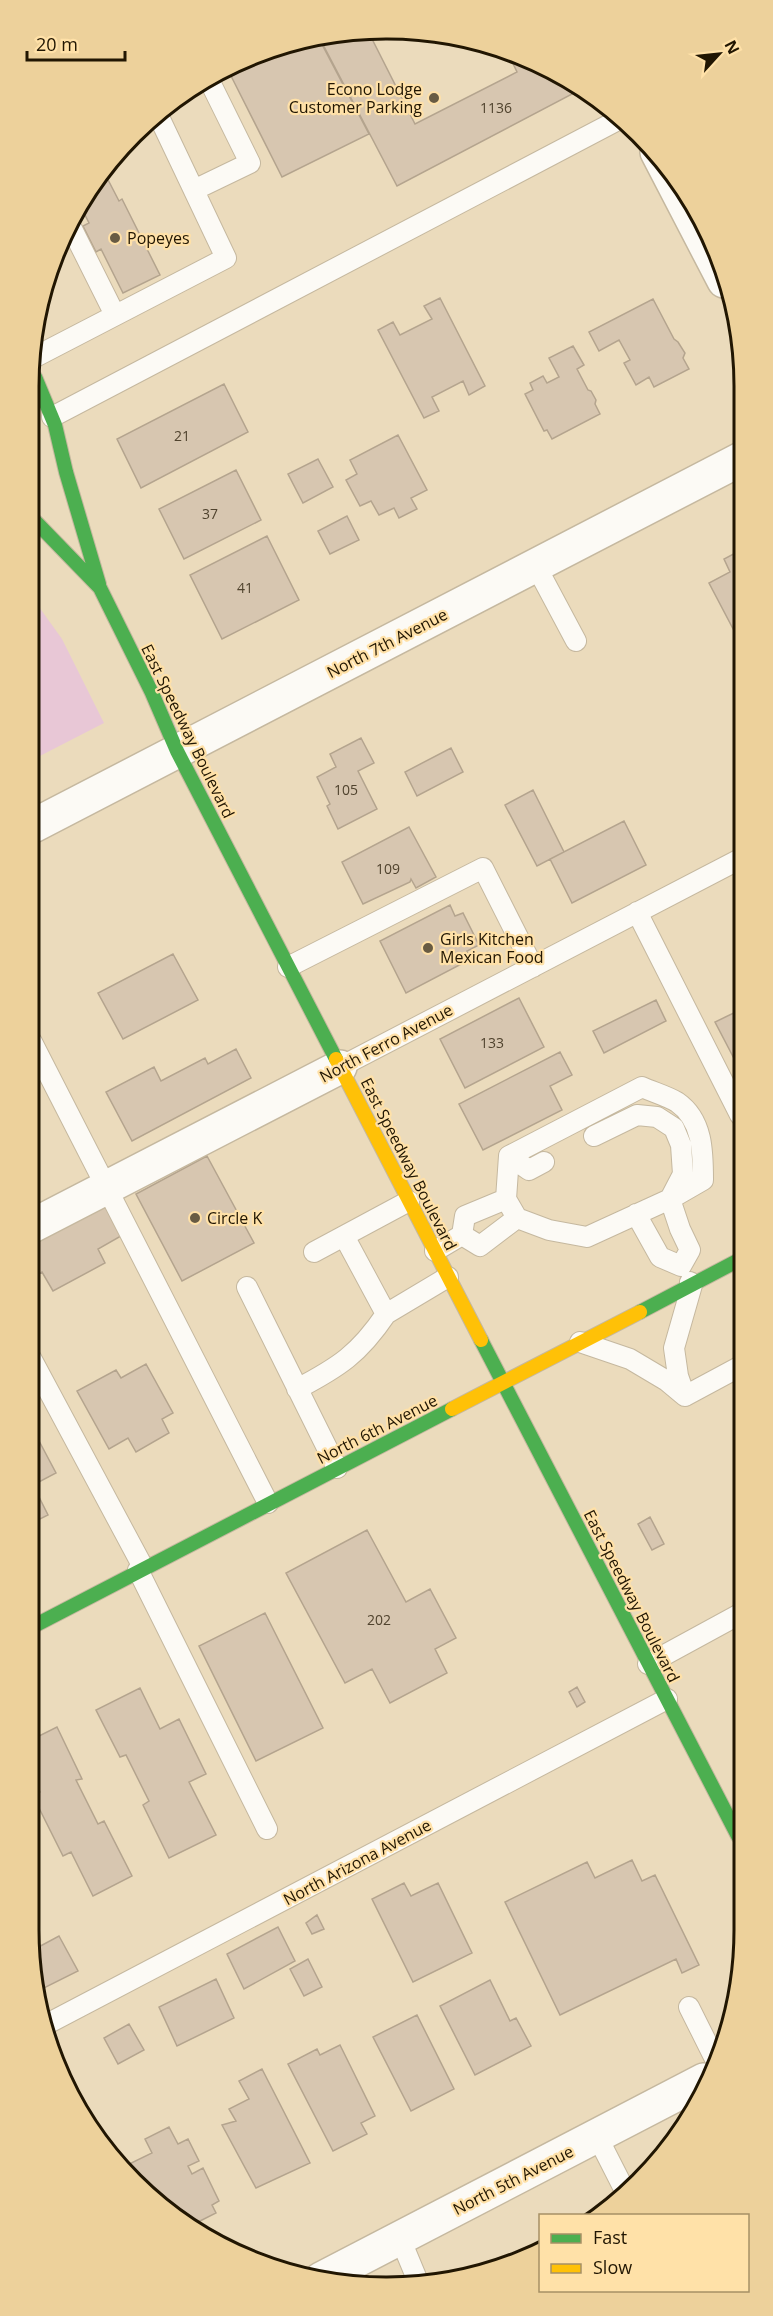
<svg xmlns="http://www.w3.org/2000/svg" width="773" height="2316" viewBox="0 0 773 2316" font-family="'Open Sans',sans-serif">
	<rect width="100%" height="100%" fill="#ebdbbc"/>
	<path fill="#e8c7d6" d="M34,600l28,39 42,84 -70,36z"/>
	<path fill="#d7c6b0" stroke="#b4a48e" stroke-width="1.5" d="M317,35l52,99 -87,43 -53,-105z
		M318,35h52l45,89 102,-52 -8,-17 56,21 5,4 6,12 -179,94z
		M104,172l15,29 3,-2 38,76 -37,18 -22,-44 -5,3 -13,-26 6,-3 -8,-16 8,-20z
		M440,298l45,88 -16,9 -6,-14 -31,16 7,14 -15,7 -46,-88 15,-8 7,13 32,-16 -8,-13z
		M653,299l21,40 4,3 7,11 -2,5 6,11 -35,18 -5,-10 -13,8 -12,-22 6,-3 -11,-20 -20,11 -10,-19z
		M573,346l11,19 -7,4 11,21 3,1 5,9 -1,4 5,10 -48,25 -5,-9 -3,1 -19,-37 8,-4 -3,-7 13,-7 4,7 12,-6 -10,-19z
		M224,384l24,48 -107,56 -24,-49z
		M398,435l29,55 -16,8 6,11 -18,9 -5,-10 -15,7 -8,-14 -11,5 -14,-26 11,-6 -7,-14z
		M318,459l15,28 -30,16 -15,-29z
		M236,470l25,50 -77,39 -25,-50z
		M347,516l12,24 -29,14 -12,-23z
		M267,536l32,64 -77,39 -32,-64z
		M741,550v94l-32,-61 21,-11 -6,-13z
		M361,738l13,25 -16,8 19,38 -39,20 -11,-23 3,-2 -13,-27 19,-10 -6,-13z
		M451,748l12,24 -46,24 -12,-24z
		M533,790l31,62 -27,14 -32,-61z
		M624,821l22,44 -74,38 -22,-44z
		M409,827l27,50 -20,11 -5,-9 -1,3 -47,22 -21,-42z
		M450,905l5,11 8,-3 16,32 -12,6 4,8 -65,34 -26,-52z
		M173,954l25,46 -75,39 -25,-46z
		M519,998l25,49 -79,41 -25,-49z
		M656,1000l10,21 -62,32 -11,-22z
		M740,1010v60l-25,-48z
		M236,1049l15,29 -119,63 -26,-49 48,-25 7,14 44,-23 3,6z
		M560,1052l12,23 -22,11 12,24 -79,40 -24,-46z
		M207,1156l47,87 -72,38 -46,-87z
		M104,1204l17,32 -23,13 7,14 -52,28 -11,-19 -9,5 -2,-34z
		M146,1364l27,49 -11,6 7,14 -33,19 -8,-14 -19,11 -32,-58 39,-21 5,8z
		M38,1439l18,34 -23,12 15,30 -18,9 1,-81z
		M650,1517l14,27 -12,6 -14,-26z
		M367,1530l39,72 24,-13 26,49 -21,11 12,24 -57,30 -18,-34 -27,14 -59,-110z
		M265,1613l58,115 -67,33 -57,-115z
		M577,1687l8,15 -8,5 -8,-15z
		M140,1688l20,41 19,-10 27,55 -17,8 27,53 -47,23 -26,-53 6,-4 -23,-46 -6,2 -24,-47z
		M57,1727l25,52 -6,1 22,44 6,-3 28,55 -39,20 -22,-44 -8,4 -30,-60 7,-4 -11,-21v-30z
		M632,1860l10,21 13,-6 44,90 -17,8 -6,-14 -116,56 -55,-113 82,-40 8,16z
		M404,1883l7,13 27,-13 34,70 -59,29 -41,-83z
		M317,1915l7,14 -12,5 -6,-11z
		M278,1927l17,34 -51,28 -17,-35z
		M59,1936l19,35 -38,19 -7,-40z
		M308,1959l14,28 -18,9 -14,-27z
		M216,1979l18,39 -57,28 -18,-39z
		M490,1980l20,41 6,-3 15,28 -56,29 -35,-69z
		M417,2015l37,74 -43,22 -38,-74z
		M129,2024l15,26 -26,14 -14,-26z
		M340,2045l35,71 -14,7 6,11 -34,17 -45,-87 29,-15 3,6z
		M262,2069l48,94 -54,25 -34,-63 14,-4 -7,-12 20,-10 -10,-18z
		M169,2127l9,17 10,-5 11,22 -11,5 4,8 11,-6 16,33 -7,4 4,8 -22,11 -65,-50 -4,-8 27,-13 -7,-14z"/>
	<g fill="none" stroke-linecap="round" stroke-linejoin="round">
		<defs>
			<path id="lane" d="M194,190l56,-27 -41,-83
				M72,229l43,86
				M35,357l191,-99 -67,-141
				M52,417l566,-297
				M536,566l40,75
				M637,912l103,203
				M288,967l195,-99 50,99
				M32,1042l236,461
				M340,1067l400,-208
				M642,1087c11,5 25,9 35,15 26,18 26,50 26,78l-33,19 -83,38 -38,-7 -32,-12 -11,-19 3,-43z
				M594,1136l43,-21 20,2 17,11 7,17 2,29 -13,25 10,30 10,21 -9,16 -21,-9 -24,-43
				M509,1156l20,14 15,-8
				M462,1235l18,11 37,-28
				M435,1251l27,-16 3,-19 41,-17
				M314,1252l95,-51
				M247,1287l90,181
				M386,1314l62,-37
				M580,1342l50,17 37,22 18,15 -7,-20 -4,-28 18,-63 -2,-3
				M31,1358l112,209
				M297,1389c42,-22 62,-35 89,-75l-42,-78
				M685,1396l54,-29
				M138,1570l129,259
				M648,1664l90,-49
				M689,2007l25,50
				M47,2024l620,-325
				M597,2136l28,55
				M400,2238l17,41"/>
			<path id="street" d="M657,152l67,129
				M33,826l708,-367
				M32,1226l308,-159
				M321,2279l383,-199"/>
			<path id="fast" d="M35,377l20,48 11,47 33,112
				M35,521l65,67 52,105 25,58 159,308
				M640,1312l99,-52
				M481,1340l257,496
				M30,1628l422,-219"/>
			<path id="slow" d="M336,1059l145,281
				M452,1409l188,-97"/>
		</defs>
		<use href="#lane" stroke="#c5b89f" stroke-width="22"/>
		<use href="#street" stroke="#c5b89f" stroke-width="36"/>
		<use href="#fast" stroke="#c5b89f" stroke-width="16"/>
		<use href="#slow" stroke="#c5b89f" stroke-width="16"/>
		<use href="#lane" stroke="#fcfaf5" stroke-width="20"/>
		<use href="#street" stroke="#fcfaf5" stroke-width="33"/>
		<use href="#fast" stroke="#4caf50" stroke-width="14"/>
		<use href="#slow" stroke="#ffc107" stroke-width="14"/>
	</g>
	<g fill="#685b43" stroke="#ffe1a8" stroke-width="2">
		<circle cx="434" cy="98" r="6"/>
		<circle cx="115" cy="238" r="6"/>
		<circle cx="428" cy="948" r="6"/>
		<circle cx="195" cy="1218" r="6"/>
	</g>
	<g text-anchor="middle" stroke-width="4.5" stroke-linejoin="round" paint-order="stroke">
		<g font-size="14" fill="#50432e">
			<text x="496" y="113">1136</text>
			<text x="182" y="441">21</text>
			<text x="210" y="519">37</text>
			<text x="245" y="593">41</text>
			<text x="346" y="795">105</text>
			<text x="388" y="874">109</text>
			<text x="492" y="1048">133</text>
			<text x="379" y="1625">202</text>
		</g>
		<g font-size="16" fill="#211602" stroke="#ffe1a8" text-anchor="start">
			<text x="422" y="95" text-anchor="end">Econo Lodge<tspan x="422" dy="18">Customer Parking</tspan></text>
			<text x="127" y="244">Popeyes</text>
			<text x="440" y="945">Girls Kitchen<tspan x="440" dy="18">Mexican Food</tspan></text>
			<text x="207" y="1224">Circle K</text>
		</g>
		<g font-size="16" fill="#211602" stroke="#ffe1a8">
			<text transform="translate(387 643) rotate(-27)" y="6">North 7th Avenue</text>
			<text transform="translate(188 731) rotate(64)" y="6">East Speedway Boulevard</text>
			<text transform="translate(386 1043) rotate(-28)" y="6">North Ferro Avenue</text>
			<text transform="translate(409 1164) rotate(63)" y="6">East Speedway Boulevard</text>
			<text transform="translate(377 1429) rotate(-27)" y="6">North 6th Avenue</text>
			<text transform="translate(632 1596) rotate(63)" y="6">East Speedway Boulevard</text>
			<text transform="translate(357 1862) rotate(-28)" y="6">North Arizona Avenue</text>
			<text transform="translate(513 2180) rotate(-27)" y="6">North 5th Avenue</text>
		</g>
	</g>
	<path d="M0 0H773V2316H0ZM386 39H387A347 347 0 0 1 734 386V1930A347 347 0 0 1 387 2277H386A347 347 0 0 1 39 1930V386A347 347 0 0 1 386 39Z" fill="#edd19b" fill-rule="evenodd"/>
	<path fill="none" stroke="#211602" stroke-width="3" d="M386 39H387A347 347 0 0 1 734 386V1930A347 347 0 0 1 387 2277H386A347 347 0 0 1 39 1930V386A347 347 0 0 1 386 39Z"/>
	<rect x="539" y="2214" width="210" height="78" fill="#ffe1a8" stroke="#a69066" stroke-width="1.5"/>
	<rect x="551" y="2234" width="30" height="9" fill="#4caf50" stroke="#a69066" stroke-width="1.5"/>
	<text x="593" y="2244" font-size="18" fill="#211602">Fast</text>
	<rect x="551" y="2264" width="30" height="9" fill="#ffc107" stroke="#a69066" stroke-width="1.5"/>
	<text x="593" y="2274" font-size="18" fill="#211602">Slow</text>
	<g transform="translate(719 54) rotate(63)" stroke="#ffe1a8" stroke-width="4.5" paint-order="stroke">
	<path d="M0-4.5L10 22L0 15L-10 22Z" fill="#211602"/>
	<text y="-9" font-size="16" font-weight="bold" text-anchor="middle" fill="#211602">N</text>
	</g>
	<path d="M27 51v9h98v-9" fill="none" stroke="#211602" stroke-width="3"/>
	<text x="36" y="51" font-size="18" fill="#211602" stroke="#ffe1a8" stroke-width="4.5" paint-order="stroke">20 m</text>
</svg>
